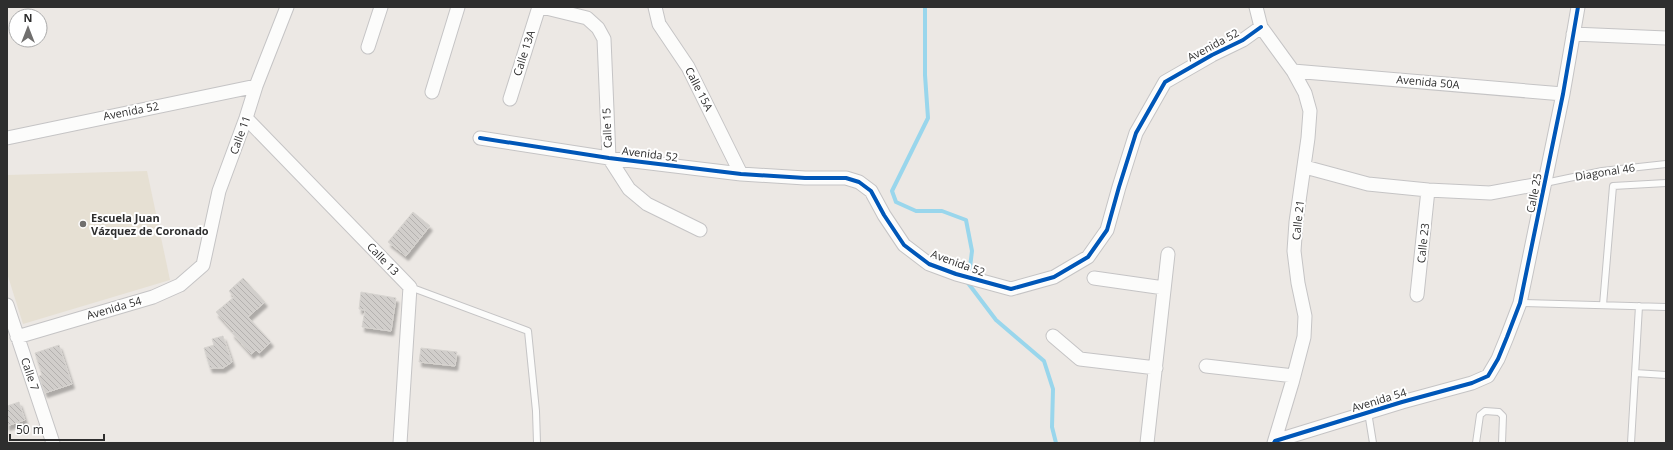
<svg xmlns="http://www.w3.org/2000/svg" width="1673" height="450" viewBox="0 0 1673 450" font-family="'Open Sans',sans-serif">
	<defs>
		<pattern id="building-back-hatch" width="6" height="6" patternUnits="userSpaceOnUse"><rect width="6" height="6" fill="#d1cecb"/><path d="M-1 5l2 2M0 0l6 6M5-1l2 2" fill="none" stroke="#b4b1af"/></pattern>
		<filter id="shadow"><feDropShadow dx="2.5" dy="4.5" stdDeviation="1" flood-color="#0004"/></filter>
	</defs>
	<rect width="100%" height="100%" fill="#ece8e4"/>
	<path fill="#e6e0d3" d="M147,171l23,109 -147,44 -16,-51v-98z"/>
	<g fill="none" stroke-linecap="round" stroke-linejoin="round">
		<path stroke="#99d6ec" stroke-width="4" d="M925,7v68l3,43 -36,73 4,11 20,9h26l24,9 6,31 -4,32 28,37 48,41 9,28 -1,38 4,16"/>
	</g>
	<path fill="url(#building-back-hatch)" stroke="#d7d4d0" filter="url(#shadow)" d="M413,212l17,14 -24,30 -18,-14z
		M243,278l22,24 -17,15 23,25 -12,11 -3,-3 -5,4 -19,-21 2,-1 -18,-20 18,-15 -5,-6z
		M361,292l35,6 -5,33 -29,-4 3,-17 -6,-1z
		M223,336l9,26 -9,6h-13l-6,-20 10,-3 -2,-6z
		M59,345l13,39 -27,9 -6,-17 3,-1 -7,-22z
		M421,348l36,4 -2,14 -36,-4z
		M19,402l6,18 -18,6v-20z"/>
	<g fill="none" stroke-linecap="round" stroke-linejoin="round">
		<defs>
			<path id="lane" d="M1545,183l57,-12 64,-7
				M410,287l118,44 8,80 1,32
				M1520,303l146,4
				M1603,305l10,-119 53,-3
				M1635,373l31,2
				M1368,412l5,31
				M1476,443l4,-28 5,-4 14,1 4,4 -1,27
				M1631,443l8,-137"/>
			<path id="street" d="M542,7l45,11 11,10 6,11 5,119 20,31 18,15 53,26
				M655,7l4,17 29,43 53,107
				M1256,7l5,20 32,44 12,22 5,18 -2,27 -12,84 -2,29 4,32 7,33 -1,21 -12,46 -18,60
				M1573,34l93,4
				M368,47l13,-40
				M1293,71l270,23
				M432,92l26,-85
				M510,99l29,-92
				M246,118l164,169 -10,156
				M7,138l249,-52
				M480,138l129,20 132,16 64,4h41l13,4 12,9 13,24 20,30 25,19 27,10 55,15 43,-12 34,-20 19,-27 12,-43 17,-54 29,-51 47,-27 31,-15 18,-13
				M1305,167l63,17 60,6 62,3 55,-10
				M1094,278l70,10
				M1417,295l11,-105
				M7,305l46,138
				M1053,336l27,23 76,9
				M17,337l136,-40 27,-12 23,-20 16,-74 27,-73 10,-32 31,-79
				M1206,366l88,10
				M1275,441l127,-39 70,-19 16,-7 10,-17 9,-22 13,-34 43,-209 15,-87
				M1147,443l21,-189"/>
		</defs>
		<use href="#lane" stroke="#c5c4c5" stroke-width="8"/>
		<use href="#street" stroke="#c5c4c5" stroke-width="15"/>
		<use href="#lane" stroke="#fcfcfb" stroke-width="6"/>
		<use href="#street" stroke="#fcfcfb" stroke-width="13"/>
		<defs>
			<path id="cycleway" d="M480,138l129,20 132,16 64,4h41l13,4 12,9 13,24 20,30 25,19 27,10 55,15 43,-12 34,-20 19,-27 12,-43 17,-54 29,-51 47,-27 31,-15 18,-13
				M1274,443l1,-2 127,-39 70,-19 16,-7 10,-17 9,-22 13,-34 43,-209 15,-87"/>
		</defs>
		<use href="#cycleway" stroke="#fff" stroke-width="6"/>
		<use href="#cycleway" stroke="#0057b8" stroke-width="4"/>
	</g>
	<circle fill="#706f6e" stroke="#fff" stroke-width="1.5" cx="83" cy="224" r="4"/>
	<g text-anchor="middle" stroke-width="4" stroke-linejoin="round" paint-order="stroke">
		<g font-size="11" fill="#2e2e2e" stroke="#fff">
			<text transform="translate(1213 45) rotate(-28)" y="4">Avenida 52</text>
			<text transform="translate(524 53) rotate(-72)" y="4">Calle 13A</text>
			<text transform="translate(1428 82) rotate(5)" y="4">Avenida 50A</text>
			<text transform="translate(699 89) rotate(63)" y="4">Calle 15A</text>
			<text transform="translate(131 111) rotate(-11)" y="4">Avenida 52</text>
			<text transform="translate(607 128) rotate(-92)" y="4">Calle 15</text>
			<text transform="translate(240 135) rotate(-70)" y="4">Calle 11</text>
			<text transform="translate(650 154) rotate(7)" y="4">Avenida 52</text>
			<text transform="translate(1605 172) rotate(-9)" y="4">Diagonal 46</text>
			<text transform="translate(1534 193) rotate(-79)" y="4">Calle 25</text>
			<text transform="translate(1298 220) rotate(-84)" y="4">Calle 21</text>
			<text transform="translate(1423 243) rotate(-84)" y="4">Calle 23</text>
			<text transform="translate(383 259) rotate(46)" y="4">Calle 13</text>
			<text transform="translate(958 263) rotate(20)" y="4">Avenida 52</text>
			<text transform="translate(114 308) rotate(-16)" y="4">Avenida 54</text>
			<text transform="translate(30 374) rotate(71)" y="4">Calle 7</text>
			<text transform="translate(1379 400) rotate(-17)" y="4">Avenida 54</text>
		</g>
		<g font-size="11" font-weight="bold" fill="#2e2e2e" stroke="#fff" text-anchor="start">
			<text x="91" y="222">Escuela Juan<tspan x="91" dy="13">Vázquez de Coronado</tspan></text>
		</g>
	</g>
	<rect width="1673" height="450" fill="none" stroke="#2e2e2e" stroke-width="16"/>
	<g transform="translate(28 28)"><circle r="19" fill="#ffffff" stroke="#ababab"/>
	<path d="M0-3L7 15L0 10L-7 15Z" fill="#706f6e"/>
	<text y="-6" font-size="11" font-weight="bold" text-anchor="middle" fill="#2e2e2e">N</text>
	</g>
	<path d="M10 434v6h94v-6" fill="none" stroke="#2e2e2e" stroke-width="2"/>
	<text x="16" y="434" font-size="12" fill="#2e2e2e" stroke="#ffffff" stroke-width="3" paint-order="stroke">50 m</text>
</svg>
